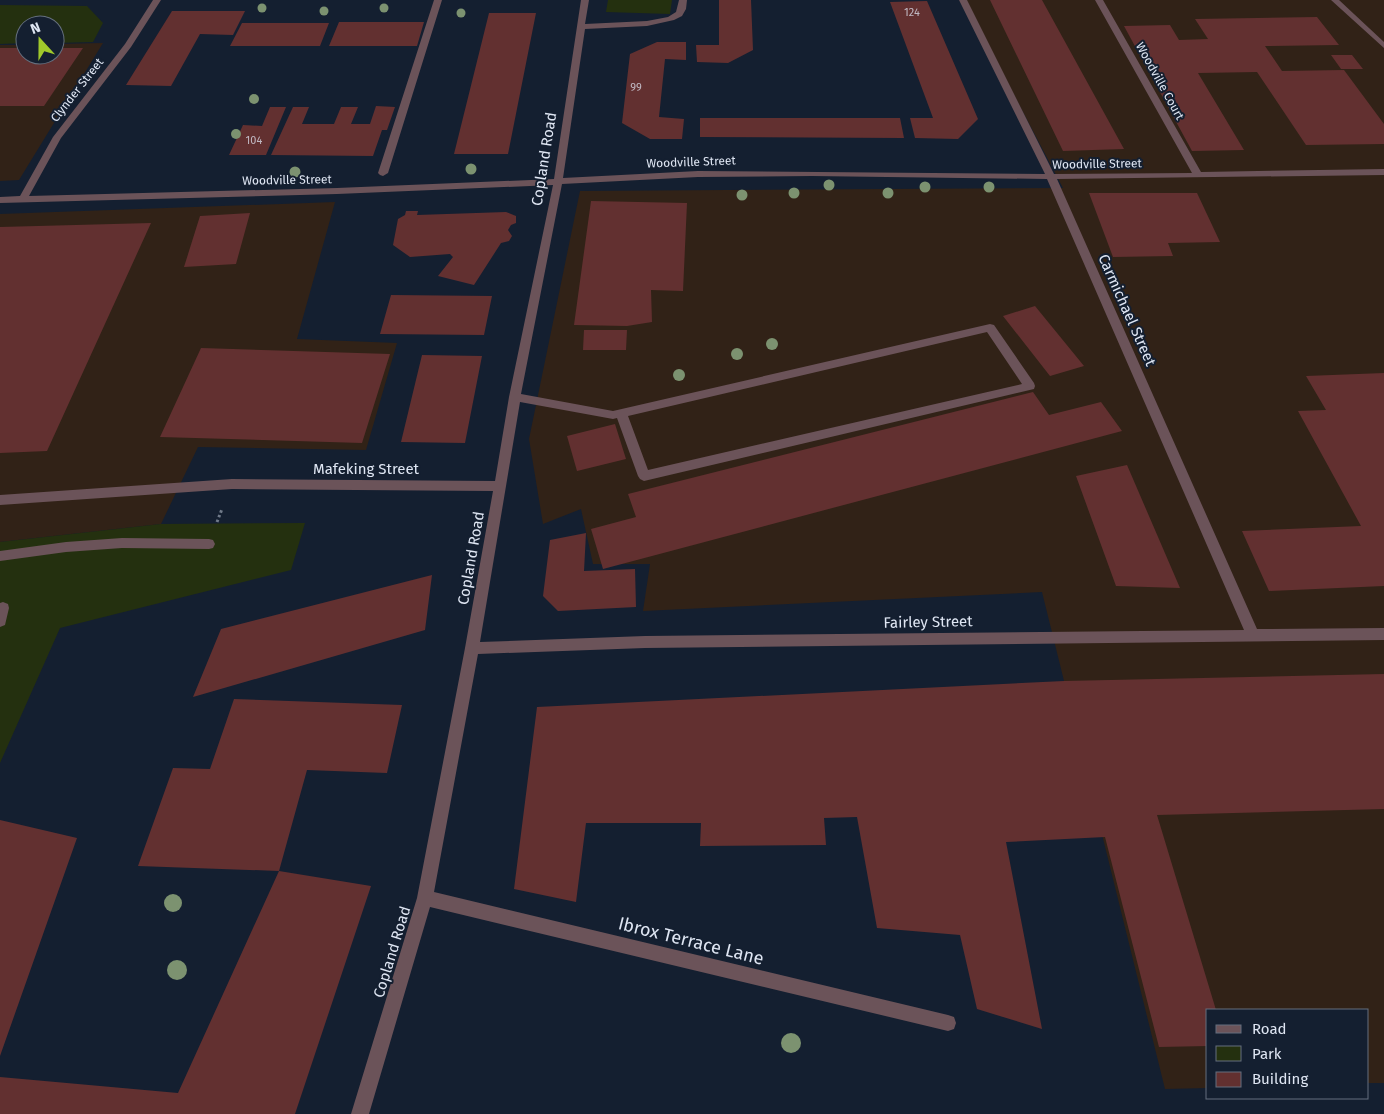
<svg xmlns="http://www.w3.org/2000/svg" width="1384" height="1114" viewBox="0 0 1384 1114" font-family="'Fira Sans',sans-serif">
	<rect width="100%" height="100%" fill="#141f30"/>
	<path fill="#312217" d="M964,0h420v1083h-16v-73h-160v78l-43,1 -123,-497 -399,19 7,-47h-57l-12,-55 -38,15 -14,-85 51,-248 483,-3z
		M103,43l-84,137 -19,1v-136h25v10h30v-11z
		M335,202l-38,137 100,4 -31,107 -168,-3 -37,77 -161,18v-328z"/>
	<path fill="#24300f" d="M608,0h64l-2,14 -64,-2z
		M0,5l87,1 16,17 -10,19 -38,1v-18h-30v18l-25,1z
		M305,523l-14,47 -231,58 -60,135v-221l161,-18z"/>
	<path fill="#623030" d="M719,0h32l2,50 -25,13 -31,-1 -1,-17h23z
		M990,0h52l82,149 -61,2z
		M927,1l51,118 -20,20 -43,-1 -5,-20h23l-43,-116z
		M172,11h73l-12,24 -33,-1 -29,52 -45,-1z
		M489,13h47l-28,141h-54z
		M1317,17l22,28 -74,1 17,25 62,-1 40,54v20l-78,1 -49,-73 -59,1 46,77 -52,1 -68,-125 46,-1 9,15 29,-1 -13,-20z
		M339,22h85l-7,24h-88z
		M242,23h87l-9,23h-90z
		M657,42h29v18l-21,-1 -6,58 25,2 -2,20h-32l-28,-16 8,-69z
		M0,48h25v7h30v-7h28l-39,58h-44z
		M1331,55h21l11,14h-22z
		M376,106l19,1 -8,23h-5l-9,26 -102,-1 22,-48h16l-7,17h32l7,-17h17l-7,17h19z
		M270,107h16l-20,48h-37l14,-30 19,1z
		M700,118h200l4,20 -204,-1z
		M1089,193h108l23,49 -52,1 5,13 -60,1z
		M591,201l96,2 -4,88 -32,-1 1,32 -25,4 -53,-1z
		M406,211h12l-1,4 89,-3 10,4v7l-5,2 -3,5 4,6 -3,5 -8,2 -27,42 -36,-9 15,-19 -3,-3 -40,3 -17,-12 5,-26 7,-4z
		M250,213l-14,51 -52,3 16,-51z
		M151,223l-104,228 -47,2v-226z
		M391,295l101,1 -8,39 -104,-1z
		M1035,306l49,60 -34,10 -47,-60z
		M584,330h43l-1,20h-43z
		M201,348l189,6 -28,89 -202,-6z
		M422,355l60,1 -17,87 -64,-1z
		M1384,373v213l-115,5 -27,-60 119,-5 -63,-115 28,-1 -20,-34z
		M1033,392l16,23 52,-13 21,29 -519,138 -12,-40 45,-12 -8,-23z
		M615,424l11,35 -49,12 -10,-35z
		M1127,465l53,123 -64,-2 -40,-110z
		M586,533l-2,38 51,-2 1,38 -78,4 -15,-15 7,-56z
		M432,575l-7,55 -232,67 28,-68z
		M1384,674v135l-227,6 59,195h-8v36l-49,1 -54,-210 -99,5 36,187 -65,-20 -17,-74 -83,-7 -20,-111 -33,1 2,27 -126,1 1,-23h-115l-10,79 -62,-13 23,-182 527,-26z
		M234,699l168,6 -15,68 -80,-3 -28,101 -141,-5 35,-98 37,1z
		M0,820l77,18 -77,218z
		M279,871l92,15 -76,228h-295v-37l178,16z"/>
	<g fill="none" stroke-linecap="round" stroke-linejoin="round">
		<path stroke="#707a89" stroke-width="3" stroke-dasharray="2.5 2.5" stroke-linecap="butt" d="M217,522l5,-13"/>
		<path fill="#6b5359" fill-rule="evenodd" d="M153,0h8l-30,47 -70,91 -32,58 308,-8 217,-9 27,-179h8l-4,24 62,-3 21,-4 8,-5 3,-12h8l-1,9 -4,7 -8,4 -27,6 -62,3 -22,149 135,-7 347,3 -86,-174h8l87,174 138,-1 -97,-173h8l98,172 183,-3v6l-327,4 200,450 127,-1v12l-739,8 -167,6 -44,238 514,123 6,2 2,6 -2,6 -6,2 -518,-124 -61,207h-18l66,-216 48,-250 28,-157 -261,-2 -232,16v-10l232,-16 263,2 14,-84 44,-212 -216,9 -337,9v-6l20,-1 33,-59 72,-93zM812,176l235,3 197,451 -599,6 -165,6 40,-240 93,17 4,-1 21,58 2,3 4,2 390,-92 1,-3 -1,-3 -40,-58 -4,-1 -377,87 -92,-17 41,-210 136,-7zM987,332l35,52 -374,86 -20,-54z
			M434,0h8l-54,173 -5,3 -3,-1 -2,-2z
			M1331,0h8l45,42v6z
			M122,538l87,1 4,1 2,4 -2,4 -4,1 -87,-1 -56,4 -66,9v-10l66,-9z
			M3,602l5,2 1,4 -4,17 -5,2v-24z"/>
	</g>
	<g fill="#7c9270">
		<circle cx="262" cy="8" r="4.5"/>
		<circle cx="384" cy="8" r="4.5"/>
		<circle cx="324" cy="11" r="4.5"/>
		<circle cx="461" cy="13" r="4.5"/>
		<circle cx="254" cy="99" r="5"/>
		<circle cx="236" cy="134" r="5"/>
		<circle cx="471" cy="169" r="5.5"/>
		<circle cx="295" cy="172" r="5.5"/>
		<circle cx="829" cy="185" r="5.5"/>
		<circle cx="925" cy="187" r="5.5"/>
		<circle cx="989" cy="187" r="5.5"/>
		<circle cx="794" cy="193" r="5.5"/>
		<circle cx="888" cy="193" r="5.5"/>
		<circle cx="742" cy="195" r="5.5"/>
		<circle cx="772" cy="344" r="6"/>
		<circle cx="737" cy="354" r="6"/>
		<circle cx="679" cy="375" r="6"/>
		<circle cx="173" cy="903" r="9"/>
		<circle cx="177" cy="970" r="10"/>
		<circle cx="791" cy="1043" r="10"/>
	</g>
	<g text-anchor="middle" stroke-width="4" stroke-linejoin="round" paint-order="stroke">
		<g font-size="11" fill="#c0b8c2">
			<text x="912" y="16">124</text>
			<text x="636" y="91">99</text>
			<text x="254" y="144">104</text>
		</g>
		<g font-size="12" fill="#dfe6f3" stroke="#141f30">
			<text transform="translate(1160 81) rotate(61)" y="4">Woodville Court</text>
			<text transform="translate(77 90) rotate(-52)" y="4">Clynder Street</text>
			<text transform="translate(691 162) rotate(-2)" y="4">Woodville Street</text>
			<text transform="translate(1097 164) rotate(-1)" y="4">Woodville Street</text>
			<text transform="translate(287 180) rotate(-1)" y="4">Woodville Street</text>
		</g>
		<g font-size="15" fill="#dfe6f3" stroke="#141f30">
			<text transform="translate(544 159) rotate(-81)" y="5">Copland Road</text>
			<text transform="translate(1127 310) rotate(66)" y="5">Carmichael Street</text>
			<text x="366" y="474">Mafeking Street</text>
			<text transform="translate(471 558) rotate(-80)" y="5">Copland Road</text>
			<text transform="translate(928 622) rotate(-1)" y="5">Fairley Street</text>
			<text transform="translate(392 952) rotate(-73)" y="5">Copland Road</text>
		</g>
		<g font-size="18" fill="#dfe6f3" stroke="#141f30">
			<text transform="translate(691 941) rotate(14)" y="6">Ibrox Terrace Lane</text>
		</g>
	</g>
	<rect x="1206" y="1009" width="162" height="90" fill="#141f30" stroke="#656f7e"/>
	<rect x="1216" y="1025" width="25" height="8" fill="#6b5359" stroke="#656f7e"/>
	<text x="1252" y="1034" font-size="15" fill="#dfe6f3">Road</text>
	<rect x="1216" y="1046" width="25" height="15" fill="#24300f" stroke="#656f7e"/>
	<text x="1252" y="1059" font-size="15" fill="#dfe6f3">Park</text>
	<rect x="1216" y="1072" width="25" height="15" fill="#623030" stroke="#656f7e"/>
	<text x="1252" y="1084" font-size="15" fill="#dfe6f3">Building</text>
	<g transform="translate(40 40) rotate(339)"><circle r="24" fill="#141f30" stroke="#656f7e"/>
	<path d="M0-4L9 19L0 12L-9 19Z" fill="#a0c92b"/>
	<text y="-8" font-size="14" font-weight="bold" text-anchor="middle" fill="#dfe6f3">N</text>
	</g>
</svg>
